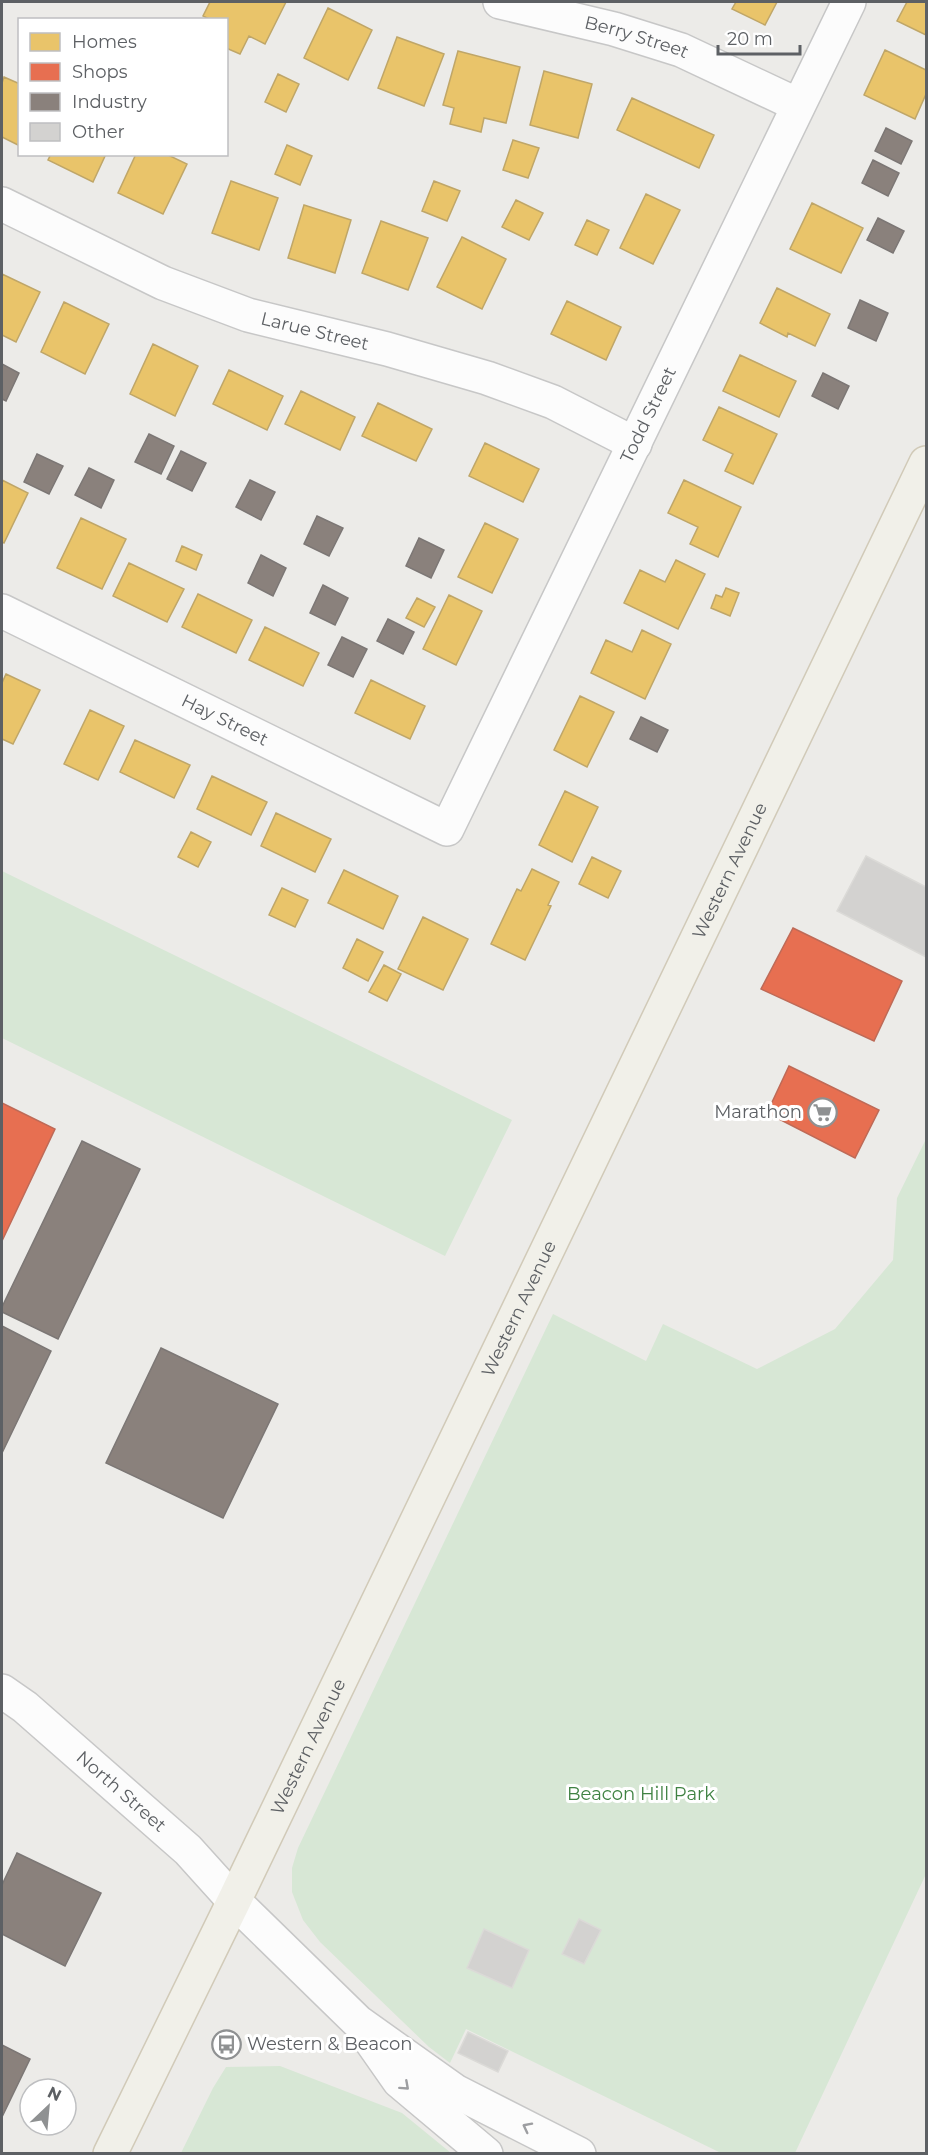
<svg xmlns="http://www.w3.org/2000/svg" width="928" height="2155" viewBox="0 0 928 2155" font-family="Montserrat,sans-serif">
	<rect width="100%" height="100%" fill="#ecebe8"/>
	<path fill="#d7e7d5" d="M2,871l510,249 -67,136 -443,-218z
		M926,1139v735l-131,279h-74l-255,-124 -16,34 -21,-16 -109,-105 -17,-22 -11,-28v-24l6,-20 255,-534 93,47 17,-37 94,45 78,-40 58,-69 4,-62z
		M280,2066l122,47 49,40h-270l32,-65 13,-21z"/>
	<path fill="#e9c46a" stroke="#bfa668" stroke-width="1.5" d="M210,2h76l-21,42 -16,-8 -9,18 -14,-6v-28h-15l-8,-4z
		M736,2h41l-12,23 -33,-16z
		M907,2h19v33l-29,-14z
		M328,8l44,22 -24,50 -44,-22z
		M397,37l47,17 -20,52 -46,-18z
		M885,50l41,20v24l-11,25 -51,-24z
		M458,51l62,16 -14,56 -22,-5 -3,14 -31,-8 4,-16 -11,-3z
		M544,71l48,13 -14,54 -48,-13z
		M278,74l21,10 -13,28 -21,-10z
		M4,77l16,7v62l-18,-9v-54z
		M632,98l82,37 -15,33 -82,-38z
		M513,140l26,8 -11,30 -25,-8z
		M287,145l25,11 -12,29 -25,-11z
		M51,154h55l-13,28 -45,-22z
		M136,154h30l21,10 -24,50 -45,-21z
		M231,181l47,17 -19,52 -47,-17z
		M434,181l26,10 -13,30 -25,-10z
		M646,194l34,16 -27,54 -33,-16z
		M516,200l27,13 -14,27 -27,-13z
		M812,203l51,25 -22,45 -51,-24z
		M304,205l47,15 -16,53 -47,-15z
		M587,220l22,10 -12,25 -22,-10z
		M381,221l47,17 -20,52 -46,-17z
		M462,237l44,22 -24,50 -45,-22z
		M2,274l38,18 -24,50 -14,-7z
		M777,288l53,26 -15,32 -27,-13 -1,4 -27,-14z
		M567,301l54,26 -15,33 -55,-26z
		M64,302l45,22 -24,50 -44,-22z
		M153,344l45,22 -23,50 -45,-22z
		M740,355l56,26 -17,36 -56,-26z
		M229,370l54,26 -16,34 -54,-26z
		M301,391l54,26 -15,33 -55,-26z
		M378,403l54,26 -16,32 -54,-25z
		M719,407l58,27 -24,50 -28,-13 8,-17 -30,-14z
		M485,443l54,26 -16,33 -54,-26z
		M2,480l26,13 -24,50 -2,-1z
		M684,480l57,27 -23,50 -28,-13 8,-17 -30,-14z
		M81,518l45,21 -24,50 -45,-21z
		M485,523l33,16 -26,54 -34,-16z
		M182,546l20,9 -6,15 -20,-9z
		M676,560l29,14 -27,55 -54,-26 16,-33 25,12z
		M129,563l55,26 -17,33 -54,-26z
		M726,588l13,5 -9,23 -19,-8 5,-13 6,2z
		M198,594l54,26 -16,33 -54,-26z
		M449,595l33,16 -26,54 -33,-16z
		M417,598l18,9 -11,20 -18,-9z
		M265,627l54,26 -16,33 -54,-26z
		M642,630l29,14 -26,55 -54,-26 15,-33 26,12z
		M6,674l34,16 -27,54 -11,-5v-56z
		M371,680l54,26 -15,33 -55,-26z
		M580,696l34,16 -27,55 -33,-17z
		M90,710l34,16 -26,54 -34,-16z
		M135,740l55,25 -16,33 -54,-26z
		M212,776l55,26 -16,33 -54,-26z
		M565,791l33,16 -26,55 -33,-17z
		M276,813l55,26 -16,33 -54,-26z
		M191,832l20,10 -13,25 -20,-10z
		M592,857l29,14 -13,27 -29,-14z
		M532,869l27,13 -11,23 3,1 -26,54 -34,-16 26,-55 4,2z
		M344,870l54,26 -15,33 -55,-26z
		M282,888l26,12 -13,27 -26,-12z
		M423,917l45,22 -25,51 -45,-21z
		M357,939l26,13 -15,29 -25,-13z
		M384,965l17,9 -14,27 -18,-9z"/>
	<path fill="#e76f51" stroke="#be6a57" stroke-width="1.5" d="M793,928l109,53 -28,60 -113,-52z
		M789,1066l90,44 -24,48 -88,-45z
		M2,1103l53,26 -53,112z"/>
	<path fill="#8a817c" stroke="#7c7775" stroke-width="1.5" d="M886,128l26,13 -11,23 -26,-13z
		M873,160l26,13 -11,23 -26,-13z
		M878,218l26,13 -11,22 -26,-13z
		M860,300l28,13 -12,28 -28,-13z
		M2,364l17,9 -13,28 -4,-2z
		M823,373l26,13 -11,23 -26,-13z
		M149,434l25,12 -13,28 -26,-12z
		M181,451l25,12 -14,28 -25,-12z
		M37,454l26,12 -14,28 -25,-12z
		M89,468l25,12 -13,28 -26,-13z
		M250,480l25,12 -14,28 -25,-13z
		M317,516l26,12 -14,28 -25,-12z
		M419,538l25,12 -13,28 -25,-12z
		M261,555l25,13 -13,28 -25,-13z
		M323,585l25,13 -13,27 -25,-12z
		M388,619l26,13 -11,22 -26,-13z
		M342,637l25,12 -14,28 -25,-12z
		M641,717l27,13 -11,22 -27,-13z
		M82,1141l58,28 -82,170 -56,-27v-5z
		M2,1326l49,25 -49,102z
		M161,1348l117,56 -55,114 -117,-55z
		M17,1853l84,40 -36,73 -63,-32v-49z
		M2,2045l28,14 -28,58z"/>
	<path fill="#d3d2d0" stroke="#dbdad7" stroke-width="1.5" d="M866,856l60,31v70l-89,-46z
		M579,1919l22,11 -17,34 -22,-10z
		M484,1929l45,21 -17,38 -45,-20z
		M468,2032l40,19 -10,21 -40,-19z"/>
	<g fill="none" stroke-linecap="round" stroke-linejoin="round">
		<defs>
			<g id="minor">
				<path id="s1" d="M500,2l114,27 67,21 117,55"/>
				<path id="s2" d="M2,204l161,79 85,32 139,34 100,29 66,24 82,42"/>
				<path id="s3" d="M2,611l445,218 402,-827"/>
				<path id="s4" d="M2,1691l23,16 163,143 46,51 124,121 97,69 124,63"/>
				<path d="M371,2041l28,40 87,73"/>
			</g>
			<g id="major">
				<path id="s5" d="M110,2154l124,-253 692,-1438"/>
			</g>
		</defs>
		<use href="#minor" stroke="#c7c7c7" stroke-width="36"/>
		<use href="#major" stroke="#d1cab8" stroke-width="36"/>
		<use href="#minor" stroke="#fcfcfc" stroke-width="33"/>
		<use href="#major" stroke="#f1f0e9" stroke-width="33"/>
	</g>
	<defs><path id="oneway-chevron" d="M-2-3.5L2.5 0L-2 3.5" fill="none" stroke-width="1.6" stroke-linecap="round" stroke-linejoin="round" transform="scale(1.5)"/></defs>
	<g stroke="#9d9ea1">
		<use href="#oneway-chevron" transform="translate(405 2086) rotate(42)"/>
		<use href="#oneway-chevron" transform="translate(527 2127) rotate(-153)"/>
	</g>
	<defs>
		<symbol id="supermarket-ring" viewBox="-11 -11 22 22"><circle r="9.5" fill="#fff" stroke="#8f9192" stroke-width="1.5"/><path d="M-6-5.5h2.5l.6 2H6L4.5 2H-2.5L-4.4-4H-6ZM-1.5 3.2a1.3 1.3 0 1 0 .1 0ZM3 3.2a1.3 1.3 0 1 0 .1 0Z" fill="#8f9192"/></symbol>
		<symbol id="bus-ring" viewBox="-11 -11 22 22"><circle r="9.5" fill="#fff" stroke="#8f9192" stroke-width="1.5"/><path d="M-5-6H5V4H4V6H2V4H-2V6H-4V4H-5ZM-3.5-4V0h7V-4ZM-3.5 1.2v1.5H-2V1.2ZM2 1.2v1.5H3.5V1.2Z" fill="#8f9192"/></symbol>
	</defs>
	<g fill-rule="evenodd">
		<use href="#supermarket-ring" x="806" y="1096" width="33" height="33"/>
		<use href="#bus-ring" x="210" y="2028" width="33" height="33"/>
	</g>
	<g text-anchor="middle" stroke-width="6" stroke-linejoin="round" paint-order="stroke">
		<g font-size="18" fill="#5d6064" stroke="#fff">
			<text dy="6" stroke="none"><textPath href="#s1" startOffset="141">Berry Street</textPath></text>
			<text dy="6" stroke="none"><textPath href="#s2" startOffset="339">Larue Street</textPath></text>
			<text dy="6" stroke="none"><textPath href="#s3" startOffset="956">Todd Street</textPath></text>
			<text dy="6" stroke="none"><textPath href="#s3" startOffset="248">Hay Street</textPath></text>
			<text dy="6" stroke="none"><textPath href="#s5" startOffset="1425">Western Avenue</textPath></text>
			<text dy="6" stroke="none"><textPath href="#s5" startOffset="939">Western Avenue</textPath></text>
			<text dy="6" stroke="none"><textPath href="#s5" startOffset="453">Western Avenue</textPath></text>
			<text dy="6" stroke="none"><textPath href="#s4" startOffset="156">North Street</textPath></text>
		</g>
		<g font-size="18" fill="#5d6064" stroke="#fff" text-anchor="end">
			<text x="802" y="1118">Marathon</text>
			<text x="247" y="2050" text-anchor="start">Western &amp; Beacon</text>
		</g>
		<g font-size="18" fill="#3f8242" stroke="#fff">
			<text x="641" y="1800">Beacon Hill Park</text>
		</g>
	</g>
	<rect width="928" height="2155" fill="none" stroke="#5d6064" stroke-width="6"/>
	<rect x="18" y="18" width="210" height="138" fill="#ffffff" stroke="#bebfc1" stroke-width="1.5"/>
	<rect x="30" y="33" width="30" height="18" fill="#e9c46a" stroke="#bebfc1" stroke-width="1.5"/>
	<text x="72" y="48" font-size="18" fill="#5d6064">Homes</text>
	<rect x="30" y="63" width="30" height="18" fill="#e76f51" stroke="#bebfc1" stroke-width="1.5"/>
	<text x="72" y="78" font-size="18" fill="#5d6064">Shops</text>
	<rect x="30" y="93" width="30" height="18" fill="#8a817c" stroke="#bebfc1" stroke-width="1.5"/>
	<text x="72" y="108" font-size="18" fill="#5d6064">Industry</text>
	<rect x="30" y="123" width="30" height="18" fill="#d3d2d0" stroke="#bebfc1" stroke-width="1.5"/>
	<text x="72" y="138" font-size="18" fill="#5d6064">Other</text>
	<g transform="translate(48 2107) rotate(26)"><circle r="28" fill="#ffffff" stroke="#bebfc1" stroke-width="1.5"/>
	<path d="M0-4.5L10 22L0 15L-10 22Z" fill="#8f9192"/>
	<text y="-9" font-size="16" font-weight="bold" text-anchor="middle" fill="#5d6064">N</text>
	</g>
	<path d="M718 45v9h82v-9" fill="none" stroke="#5d6064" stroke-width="3"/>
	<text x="727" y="45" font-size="18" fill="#5d6064" stroke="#ffffff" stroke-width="4.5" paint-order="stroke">20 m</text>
</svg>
